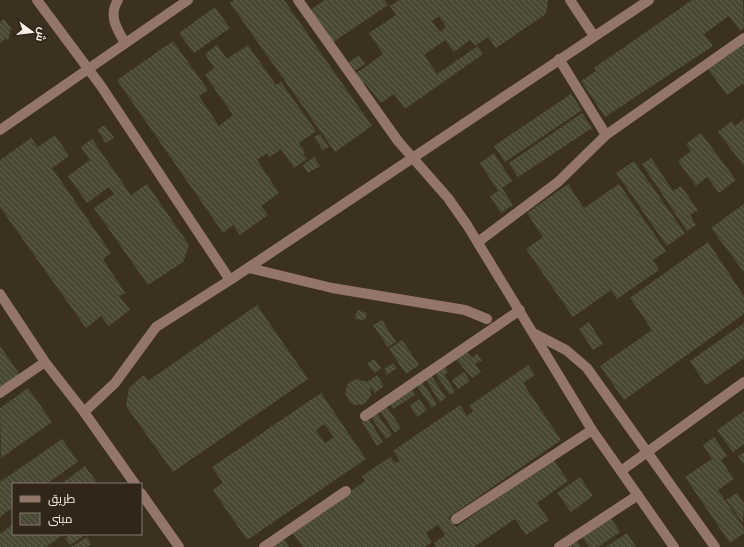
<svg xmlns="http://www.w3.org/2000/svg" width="744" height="547" viewBox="0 0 744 547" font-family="'Varela Round',Cairo,sans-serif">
	<defs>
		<pattern id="building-back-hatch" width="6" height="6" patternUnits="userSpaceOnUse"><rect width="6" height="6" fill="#494835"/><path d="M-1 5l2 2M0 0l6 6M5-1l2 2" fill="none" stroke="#646352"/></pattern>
	</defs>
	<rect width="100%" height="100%" fill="#3c3021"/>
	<path fill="url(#building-back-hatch)" fill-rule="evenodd" d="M234,0h50l88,126 -37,26 -105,-149z
		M325,0h59l4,5 -56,38 -22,-33z
		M399,0h148l1,1 -2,13 -50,34 -8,-11 -13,9 -5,-6 -16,12 -9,-12 -21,15 13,19 41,-28 5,8 -78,55 -11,-15 -13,9 -16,-20 -2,2 -8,-11 28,-20 -14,-21 27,-18 -6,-9zM439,16l7,11 -6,5 -8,-11z
		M692,0h51l1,28 -4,3 -11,-15 -25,18 9,12 -108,71 -24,-36 15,-10 -2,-3z
		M215,7l15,21 -36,25 -15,-20z
		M4,19l7,9 -3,13 -2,-3 -6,5v-21z
		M173,41l35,49 -9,6 20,30 14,-11 -28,-40 9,-7 -9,-14 12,-9 10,14 21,-14 28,40 5,-3 35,49 -17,12 6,9 -2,2 4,5 -13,9 -13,-19 -11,8 -3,-4 -10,7 22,33 -18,13 7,9 -28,20 -7,-10 -10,8 -106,-153z
		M744,43v40l-17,12 -19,-26z
		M359,55l6,9 -10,7 -6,-9z
		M571,94l11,16 -77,52 -11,-16z
		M582,113l10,15 -74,49 -9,-14z
		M744,119v47l-26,-34 14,-11 3,5z
		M104,125l10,13 -8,5 -9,-13z
		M701,133l35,47 -17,13 -12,-16 -11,9 -18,-25 13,-10 -5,-7z
		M320,134l9,13 -6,3 -9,-13z
		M55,135l14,21 -17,12 59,85 -8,6 22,34 -6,3 11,14 -21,16 -8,-10 -15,12 -86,-121v-47l31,-22 7,9z
		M92,139l39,56 16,-11 42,61 -6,17 -35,23 -54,-77 20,-14 -5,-7 -22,16 -19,-27 22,-16 -9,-13z
		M494,153l18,28 -10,7 11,17 -12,8 -11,-17 8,-5 -18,-28z
		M314,157l6,9 -12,7 -5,-8z
		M651,158l22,33 8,-5 17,24 -8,5 6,10 -9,6 -45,-67z
		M634,161l51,72 -18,13 -51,-73z
		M568,184l16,24 35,-24 47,67 -13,9 6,10 -42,29 -6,-9 -38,27 -47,-68 17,-12 -16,-24z
		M744,204v68l-33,-44z
		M708,242l36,54v18l-120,86 -24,-34 52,-36 -22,-32z
		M257,305l51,74 -135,93 -47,-66 3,-18 15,-13 4,6z
		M357,310l10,3 -2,7 -10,-1z
		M382,320l14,22 -8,5 -15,-22z
		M589,322l14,22 -10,6 -14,-21z
		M744,323v35l-38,27 -16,-24z
		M402,340l17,25 -13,9 -17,-25z
		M0,346l20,29 -20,14z
		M467,352l5,6 5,-4 5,6 -7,4 6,8 -9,6 -16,-19z
		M374,359l7,9 -6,5 -8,-9z
		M393,363l4,5 -10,7 -3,-6z
		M528,365l7,10 -12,8 38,57 -112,77 7,10 97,-68 15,22 -31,22 12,17 -23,15 -11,-16 -41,28h-37l-3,-4 11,-8 -7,-10 -12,8 6,9 -7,5h-122l-11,-15 73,-51 -3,-5 16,-11 13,-8 4,6 5,-2 -7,-10 67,-46 7,11 6,-5 -4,-5z
		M445,367l3,5 -4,3 11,16 -5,4 -15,-22z
		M464,372l6,9 -12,8 -6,-9z
		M377,375l7,11 -9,7 -5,-7 1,10 -7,8 -10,1 -4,-3 -5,-9 3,-10 9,-4 10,3z
		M431,375l15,23 -6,4 -15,-23z
		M422,382l15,22 -5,4 -15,-22z
		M28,388l24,34 -51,36 -1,-50z
		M412,388l3,7 -22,14 -4,-6z
		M321,393l45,66 -119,81 -34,-50 10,-7 -11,-16zM324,424l10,13 -9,6 -9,-13z
		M419,399l8,11 -10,7 -7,-11z
		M387,407l14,21 -6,5 -15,-22z
		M744,411v33l-11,8 -16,-22z
		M377,413l15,22 -6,4 -15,-22z
		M368,418l15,24 -6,4 -15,-24z
		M714,437l13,19 -6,4 13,19 -16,11 26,38v5l-14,10 -45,-66 27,-18 -9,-14z
		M62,439l16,23 -32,22h-33v23l-13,10v-35z
		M744,452v12l-6,-8z
		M85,466l13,18h-37z
		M580,477l13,19 -22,16 -14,-19z
		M737,493l7,10 -1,20 -17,-23z
		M611,518l9,14 -22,15h-9l-7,-10z
		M13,524v10h51l-18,13h-46v-13z
		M627,533l9,14h-30z
		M71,534h16l-17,11 -5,-7z
		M87,537l4,7 -4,3h-16z
		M283,538l6,9h-19z
		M576,540l5,7h-16z"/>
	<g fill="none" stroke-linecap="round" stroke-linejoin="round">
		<path stroke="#93756b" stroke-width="10" d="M37,0l64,86 129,194
			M118,0c-10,16 -1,29 7,43
			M298,0l100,141 50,57 19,27 125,205 82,117
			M570,0l24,36
			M559,59l47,76
			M0,130l188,-130
			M478,242l80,-60 48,-47 138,-97
			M249,268l83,20 133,22 22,9
			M0,294l45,68 39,50 51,72
			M535,334l31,16 21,18 128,179
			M0,393l45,-31
			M84,412l31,-29 41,-56 74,-47 419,-280
			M365,416l155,-106
			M621,471l123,-89
			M141,493l38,54
			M456,519l136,-89
			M264,547l82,-56
			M559,547l79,-52"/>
	</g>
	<rect x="12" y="483" width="130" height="52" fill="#322618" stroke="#82786b"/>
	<rect x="20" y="496" width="20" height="6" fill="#93756b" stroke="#82786b"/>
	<text x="48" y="503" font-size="12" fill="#faf2e8">طريق</text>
	<rect x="20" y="513" width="20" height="12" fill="url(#building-back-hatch)" stroke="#82786b"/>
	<text x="48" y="523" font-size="12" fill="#faf2e8">مبنى</text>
	<g transform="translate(32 32) rotate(105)" stroke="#322618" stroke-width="3" paint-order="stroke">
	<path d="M0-3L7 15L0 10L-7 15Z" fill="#faf2e8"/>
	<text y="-6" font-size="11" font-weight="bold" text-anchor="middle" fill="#faf2e8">ش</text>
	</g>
</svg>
